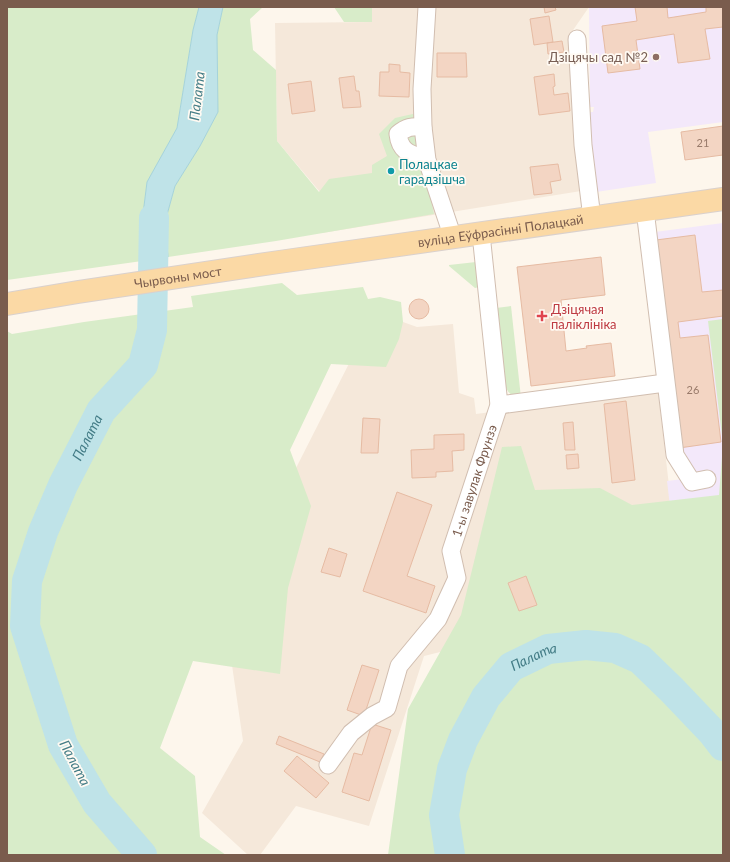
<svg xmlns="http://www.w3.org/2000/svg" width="730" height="862" viewBox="0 0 730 862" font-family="Lato,sans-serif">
	<rect width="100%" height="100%" fill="#fdf6ec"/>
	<path fill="#f5e8da" d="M372,7h217l-20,29 12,155 -259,42 -2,-41 -43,-51 -2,-118 97,-1z
		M403,322l14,5 36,-3 6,69 15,5 2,16 182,-24 14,122 -151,120 -97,24 -55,170 -73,-20 -36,49h-12l-46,-42 41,-72 -19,-131 140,-276z"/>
	<path fill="#f3e8fa" d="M589,7h134v115l-75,10 8,51 -60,9 -6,-48v-32h3l1,-5h-4z
		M723,223v426l-38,-15 -18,-153 16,-2 -28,-247z"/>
	<path fill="#d8ecc9" d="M7,7h192l-6,23 -16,98 -30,54 -6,48 1,31 -135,19z
		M223,7h40l-13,12 3,31 23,20 1,71 42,51 10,-13 43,-6v-8l15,-9 -8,-22 16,-16 22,-5 8,58 9,43 -158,27 -108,16 -3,-35 10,-36 25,-40 18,-34 -1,-77z
		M334,7h38v15h-28z
		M476,262l3,25 -4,1 -26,-22v-1z
		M282,283l15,12 66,-8 5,12 12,-2 21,5 2,20 -4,17 -13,28 -55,-3 -41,86 21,56 -23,82 -8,86 -87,-13 -33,87 35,28 5,61 26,18h-219v-524l5,3 72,-12 109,-15 -2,-11z
		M511,306l10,92c-9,-2 -13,-4 -16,-13l-9,-77z
		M723,319v536h-335l20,-146 53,-94 41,-168 19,-1 14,44 65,-2 32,17 87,-10 4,-51 -15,-123z"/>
	<path fill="#bfe3e8" stroke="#a5d3da" d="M199,7h24l-6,28 1,77 -18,34 -25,40 -10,36 3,35 -26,4 -1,-31 6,-48 30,-54 16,-98z"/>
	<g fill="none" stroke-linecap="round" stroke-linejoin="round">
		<g stroke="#bfe3e8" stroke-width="30">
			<path id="s1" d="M142,855l-45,-52 -34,-58 -38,-119 2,-45 16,-49 20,-47 38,-74 42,-46 9,-35 2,-112"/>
			<path id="s2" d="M450,855l-6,-40 8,-46 11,-29 23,-43 25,-30 37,-18 38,-4 29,3 25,11 32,31 41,43 10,13"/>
		</g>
	</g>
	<path fill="#f3d5c3" stroke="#e6bba3" d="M544,7h11l1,3 -11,3z
		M635,7h32l1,11 38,-6v-5h17v20l-18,2 5,30 -32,4 -4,-29 -38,6 4,29 -32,4 -6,-47 35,-5z
		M549,16l4,26 -19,3 -4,-26z
		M562,41l2,11 -16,2 -1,-11z
		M437,53h29l1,24h-30z
		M389,64l11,1v7l10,1 -1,24 -30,-1 1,-24h9z
		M554,74l1,12 -2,1 1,8 14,-2 2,18 -31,4 -5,-38z
		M354,76l2,15h3l2,16 -18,1 -4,-30z
		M311,81l4,30 -23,3 -4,-30z
		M723,126v29l-38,5 -4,-28z
		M558,164l3,16 -11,2 2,11 -18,2 -4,-28z
		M695,235l7,57 21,-2v26l-45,6 2,16 28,-3 13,107 -42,6 -23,-208z
		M601,257l4,38 -44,5 5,51 21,-3 -1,-2 25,-3 4,33 -84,10 -14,-119z
		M409 309a10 10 0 1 1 20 0a10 10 0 1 1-20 0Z
		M626,401l9,79 -23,3 -8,-79z
		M363,418l17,1 -2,34h-17z
		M573,422l2,28h-10l-2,-27z
		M464,434v16l-12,1 1,20 -17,1v5l-24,1 -1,-28 23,-1v-14z
		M578,454l1,14 -12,1 -1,-14z
		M397,492l35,13 -25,71 28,10 -9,27 -63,-22z
		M329,548l18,6 -7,23 -19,-5z
		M526,576l11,29 -18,6 -11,-28z
		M362,665l17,5 -15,46 -17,-6z
		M372,724l19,6 -22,71 -27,-9 12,-39 8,2z
		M279,736l45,18 -4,8 -44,-18z
		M297,756l32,27 -13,15 -32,-27z"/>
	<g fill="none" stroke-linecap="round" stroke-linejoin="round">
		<defs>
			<g id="minor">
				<path d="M427,7l-5,82 1,38 4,33 26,78"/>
				<path d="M577,39l6,106 9,73"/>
				<path d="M423,127c-11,-1 -17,0 -25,7 2,19 14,20 29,26"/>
				<path d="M645,210l30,245 17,27 15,-3"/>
				<path d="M499,405l166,-22"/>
				<path id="s3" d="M328,765l23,-32 21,-17 15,-8 12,-42 39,-47 19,-41 -6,-27 48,-146 -18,-171"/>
			</g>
			<g id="major">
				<path id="s4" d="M7,304l71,-12 201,-30 444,-63"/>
			</g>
		</defs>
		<use href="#minor" stroke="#d1beb0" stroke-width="19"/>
		<use href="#major" stroke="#dad1cd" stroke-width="24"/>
		<use href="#minor" stroke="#fff" stroke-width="17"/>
		<use href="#major" stroke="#fbd9a5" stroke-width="22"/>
	</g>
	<circle fill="#8d6e63" stroke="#fffaf3" stroke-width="1.5" cx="656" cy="57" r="4"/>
	<circle fill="#0f9aa8" stroke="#fffaf3" stroke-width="1.5" cx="391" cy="171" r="4"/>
	<path fill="#e0444e" stroke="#fffaf3" stroke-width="1.5" d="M540 310h4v4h4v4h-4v4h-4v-4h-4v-4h4z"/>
	<g text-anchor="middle" stroke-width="3.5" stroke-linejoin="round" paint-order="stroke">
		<g font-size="11" fill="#987a6a">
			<text x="703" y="147">21</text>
			<text x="693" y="394">26</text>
		</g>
		<g font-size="13" fill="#785e54" stroke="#fffaf3" text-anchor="end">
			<text x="648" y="62">Дзіцячы сад №2</text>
		</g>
		<g font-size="13" fill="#0d838f" stroke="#fffaf3" text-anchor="start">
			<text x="399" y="169">Полацкае<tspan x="399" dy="15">гарадзішча</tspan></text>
		</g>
		<g font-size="13" fill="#7a5c4d" stroke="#fffaf3">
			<text dy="5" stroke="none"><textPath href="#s4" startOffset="499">вуліца Еўфрасінні Полацкай</textPath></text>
			<text dy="5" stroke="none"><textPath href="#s4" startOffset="173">Чырвоны мост</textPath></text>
			<text dy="5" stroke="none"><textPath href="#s3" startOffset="335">1-ы завулак Фрунзэ</textPath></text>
		</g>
		<g font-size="13" fill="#be3a42" stroke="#fffaf3" text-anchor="start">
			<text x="551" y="314">Дзіцячая<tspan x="551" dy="15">паліклініка</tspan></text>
		</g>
		<g font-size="14" font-style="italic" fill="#437c86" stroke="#fffaf3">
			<text transform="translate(197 96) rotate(-83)" y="5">Палата</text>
			<text dy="5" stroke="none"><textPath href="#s1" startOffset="462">Палата</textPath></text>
			<text dy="5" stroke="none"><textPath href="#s2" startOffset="231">Палата</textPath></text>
			<text transform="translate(75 763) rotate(62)" y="5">Палата</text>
		</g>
	</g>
	<rect width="730" height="862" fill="none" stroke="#7a5c4d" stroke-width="16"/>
</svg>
